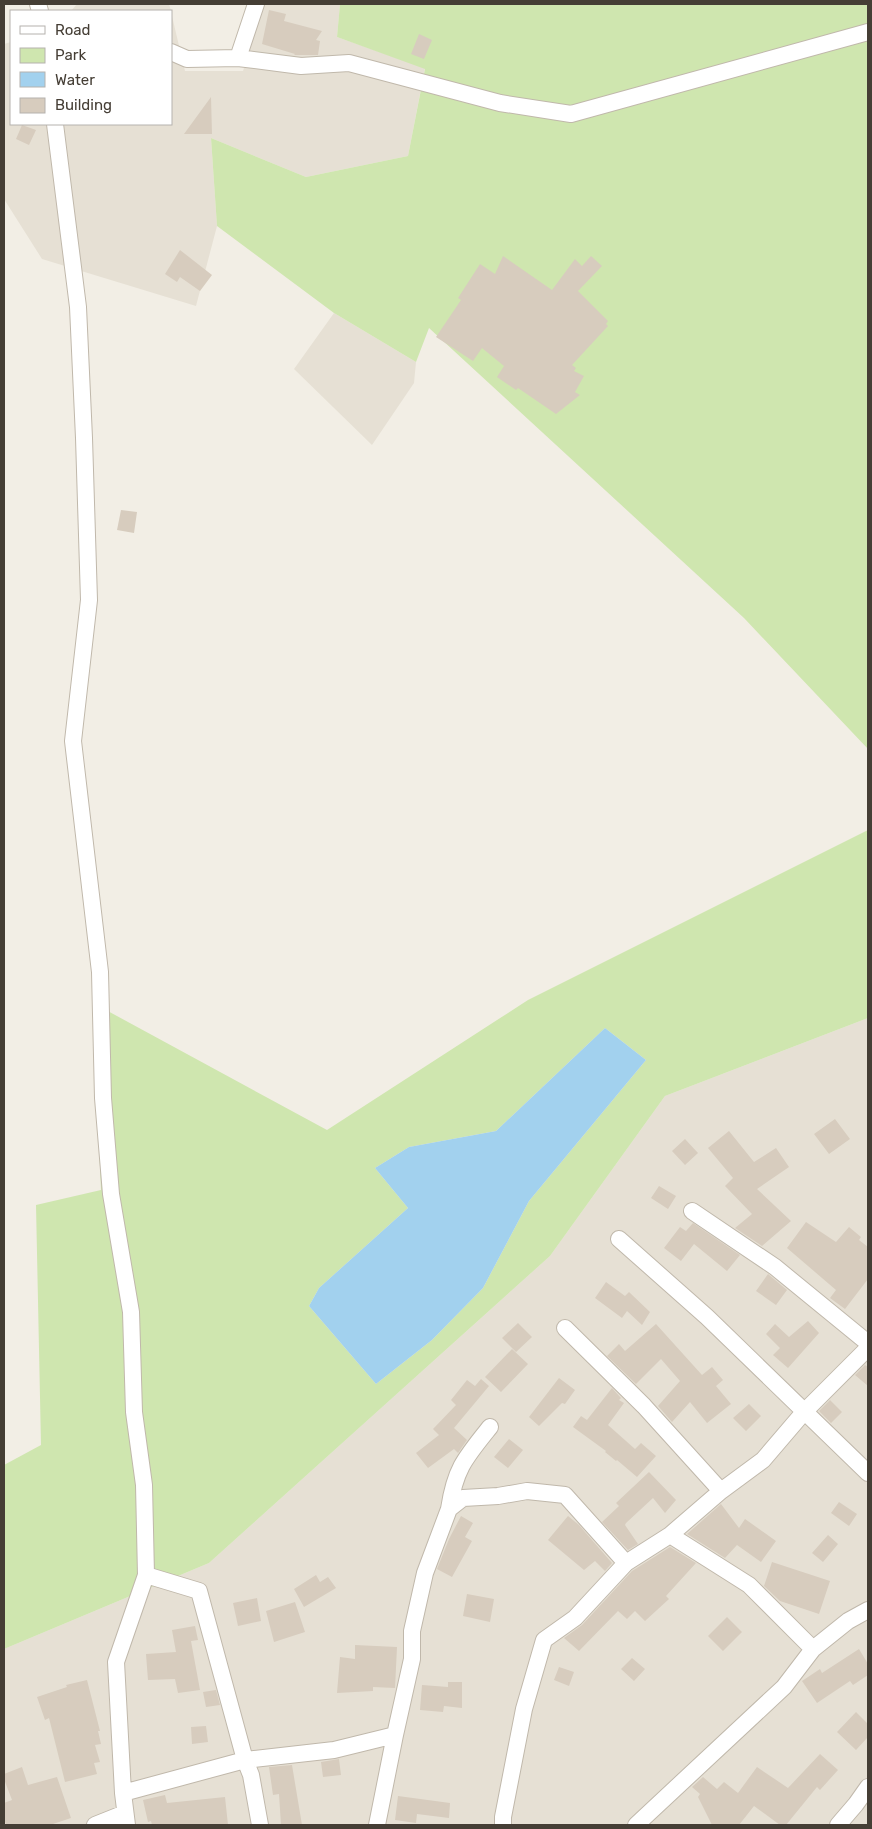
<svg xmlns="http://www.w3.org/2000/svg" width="872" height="1829" viewBox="0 0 872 1829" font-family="Rubik,sans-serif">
	<rect width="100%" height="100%" fill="#f2eee5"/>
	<path fill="#e6e0d4" d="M77,4h92l2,7h-100z
		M264,4h76l-3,33 88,31 -17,88 -102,21 -95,-39 6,88 -21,80 -154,-47 -38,-60v-155l7,-2v82h160v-112l14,59h58z
		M334,313l82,49 -2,21 -42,62 -78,-76z
		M868,1018v807h-864v-176l205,-86 341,-307 115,-160z"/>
	<path fill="#cfe6af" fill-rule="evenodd" d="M340,4h528v745l-124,-131 -315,-290 -13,34 -82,-49 -117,-87 -6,-88 95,39 102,-21 17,-87 -88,-32z
		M868,830v188l-203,78 -115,160 -341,307 -205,86v-184l37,-20 -5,-240 65,-15 -8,-187 234,127 201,-130zM605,1028l41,32 -117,141 -46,87 -51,52 -56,44 -67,-78 10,-18 89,-80 -33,-40 34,-21 87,-16z"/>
	<path fill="#a2d1ee" d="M605,1028l41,32 -117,141 -46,87 -51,52 -56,44 -67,-78 10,-18 89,-80 -33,-40 34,-21 87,-16z"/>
	<path fill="#d7ccbe" d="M269,10l17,4 -2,7 38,10 -6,9 4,1 -2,14h-24l1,-1 -33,-10z
		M419,34l13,6 -8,19 -13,-5z
		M211,97l1,37h-28z
		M22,125l14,5 -7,15 -13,-6z
		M180,250l32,25 -12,16 -20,-14 -3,5 -12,-8z
		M503,256l49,34 23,-31 7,7 9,-10 11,10 -24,25 30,30 -2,3 2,2 -36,39 4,3 -2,3 10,5 -9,16 5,3 -24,19 -38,-26 -2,2 -19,-13 7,-11 -22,-18 -9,13 -37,-24 25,-37 -3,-2 22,-34 15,10z
		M121,510l16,2 -3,21 -17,-3z
		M835,1119l15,20 -21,15 -15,-20z
		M729,1131l25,31 22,-14 13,19 -32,22 34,32 -29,25 -27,-18 17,-14 -27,-28 8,-8 -25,-30z
		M685,1139l13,14 -13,12 -13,-14z
		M659,1186l17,10 -8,13 -17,-11z
		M806,1222l30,20 13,-15 12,10 -2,3 9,7v32l-23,30 -15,-11 6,-8 -49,-42z
		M693,1223l47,32 -13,16 -33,-27 -13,17 -17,-13 16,-21 6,4z
		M768,1274l19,16 -11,15 -20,-14z
		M606,1282l19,14 4,-4 21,20 -8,13 -15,-14 -5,7 -27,-20z
		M808,1321l11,12 -31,35 -15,-13 7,-7 -14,-14 9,-10 14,13z
		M518,1323l14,14 -16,15 -14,-14z
		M656,1324l46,51 10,-8 11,13 -7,6 15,18 -24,19 -17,-21 -18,20 -14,-16 22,-25 -19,-22 -25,25 -29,-28 12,-12 6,7z
		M512,1349l16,15 -27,28 -16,-15z
		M865,1365l3,2v19l-13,-11z
		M559,1378l16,12 -10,14 -3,-1 -23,23 -10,-9z
		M481,1379l8,7 -35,42 13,12 -9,13 -4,-4 -26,19 -12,-15 23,-18 -6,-6 23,-24 -5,-5 16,-20 8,6z
		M612,1388l9,10 -2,2 5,3 -16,22 27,24 6,-6 15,13 -19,21 -20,-17 -1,1 -11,-9 1,-1 -33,-24 8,-11 6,4z
		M830,1400l12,12 -11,11 -12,-12z
		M749,1404l12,12 -15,15 -13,-13z
		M509,1439l14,11 -15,18 -14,-11z
		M649,1472l27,28 -11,13 -12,-15 -27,25 -1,2 13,19 -10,6 -26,-28 17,-16 -3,-3z
		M839,1502l18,12 -8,12 -18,-13z
		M721,1504l18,24 6,-9 31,22 -15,21 -24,-17 -12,13 -38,-24z
		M461,1516l12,7 -8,14 7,4 -20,36 -15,-8 12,-30z
		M568,1516l11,9 33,38 -7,8 -10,-10 -11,9 -36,-30z
		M828,1535l10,9 -15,18 -11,-9z
		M670,1547l26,16 -30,33 3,3 -24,22 -10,-10 -8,8 -9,-8 -39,40 -15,-13 18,-13 50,-54z
		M772,1562l58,19 -11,33 -39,-13 -16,-15z
		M316,1575l4,7 8,-5 8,11 -32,19 -10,-18z
		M467,1594l27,5 -4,23 -27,-6z
		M257,1598l4,23 -23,5 -5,-23z
		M295,1602l10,30 -31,10 -8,-31z
		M727,1617l15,15 -19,19 -15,-15z
		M195,1626l3,14 -7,1 9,49 -22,3 -3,-14 -27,1 -2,-26 30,-2 -4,-22z
		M355,1645l42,2 -2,41 -22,-1v4l-36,2 3,-36 15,2z
		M859,1649l9,15v11l-15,10 -3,-4 -33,22 -15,-22 18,-12 2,4z
		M632,1658l13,11 -11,12 -13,-12z
		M559,1667l15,5 -5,14 -15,-6z
		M87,1680l13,51h-2l3,13 -6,1 5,17 -6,1 3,11 -32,8 -16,-64 -4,2 -8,-23 30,-10 -1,-2z
		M448,1682h14v26l-18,-2 -1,6 -23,-2 2,-25 26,2z
		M216,1690l4,15 -14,2 -3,-15z
		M856,1712l12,12v13l-12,13 -19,-18z
		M206,1726l2,16 -16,2 -1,-17z
		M820,1754l18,16 -18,20 -3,-3 -31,38h-6l-26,-19 -15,19h-27l-14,-28 2,-3 -8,-7 11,-10 14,12 7,-7 14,11 19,-26 31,21z
		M339,1759l2,16 -18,2 -2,-15z
		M292,1765l10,60h-21l-2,-31 -6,1 -4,-28z
		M22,1767l6,18 29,-8 14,41 -21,7h-44l-2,-7v-15l8,-3 -8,-21v-5z
		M165,1795l2,8 58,-6 3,28h-76l-1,-4 -3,1 -5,-22z
		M398,1796l52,7 -1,15 -32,-4 -1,9 -21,-3z"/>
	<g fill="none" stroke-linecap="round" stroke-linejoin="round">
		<defs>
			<path id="minor" d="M38,4l2,7
				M171,52l16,7 51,-1 63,8 48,-3 151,40 71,11 297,-82
				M238,58l18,-54
				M55,124l23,183 6,131 5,162 -16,141 27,231 3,126 8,96 20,118 3,100 10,73 2,90 -30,87 7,131 4,32
				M692,1211l83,56 93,76
				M619,1239l88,78 161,156
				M565,1328l79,78 77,85
				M449,1509c6,-40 16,-51 41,-82
				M670,1535l79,50 64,64
				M146,1575l53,16 46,169 6,15 9,50
				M123,1793l122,-33 89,-10 61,-15
				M95,1825l30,-12
				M377,1825l18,-90 17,-76v-28l13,-58 24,-64 14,-11 35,-2 29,-5 38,4 61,68
				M503,1825v-8l21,-108 20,-69 31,-22 51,-55 44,-28 51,-44 42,-31 41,-48 64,-64
				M636,1825l148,-138 29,-38 35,-28 20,-11
				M838,1825l18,-21 12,-17"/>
		</defs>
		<use href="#minor" stroke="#c0b8ab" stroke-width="18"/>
		<use href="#minor" stroke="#fff" stroke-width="16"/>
	</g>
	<rect width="872" height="1829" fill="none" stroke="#453e35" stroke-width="10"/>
	<rect x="10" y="10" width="162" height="115" fill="#ffffff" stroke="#b5b2ae"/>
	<rect x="20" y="26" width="25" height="8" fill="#ffffff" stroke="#b5b2ae"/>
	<text x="55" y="35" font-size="15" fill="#453e35">Road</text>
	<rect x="20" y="48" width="25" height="15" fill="#cfe6af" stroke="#b5b2ae"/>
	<text x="55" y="60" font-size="15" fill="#453e35">Park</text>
	<rect x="20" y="72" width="25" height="15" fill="#a2d1ee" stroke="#b5b2ae"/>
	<text x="55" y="85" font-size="15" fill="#453e35">Water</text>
	<rect x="20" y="98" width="25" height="15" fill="#d7ccbe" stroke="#b5b2ae"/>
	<text x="55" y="110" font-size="15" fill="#453e35">Building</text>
</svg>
